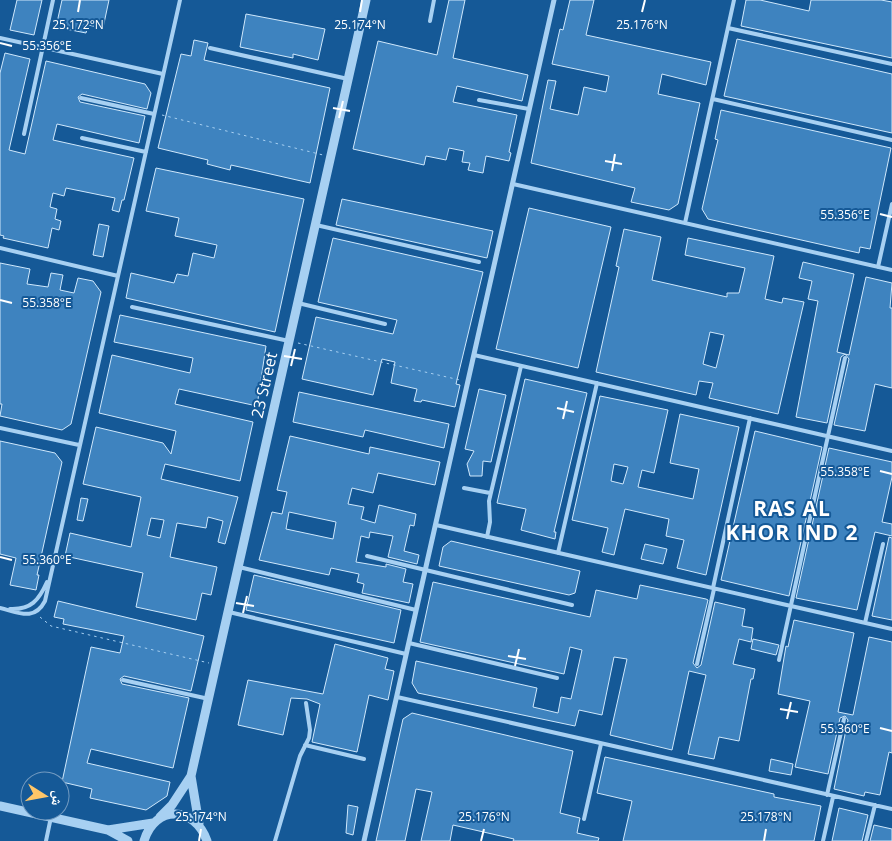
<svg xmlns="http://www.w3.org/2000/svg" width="892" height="841" viewBox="0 0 892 841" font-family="'Open Sans','Noto Naskh Arabic',sans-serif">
	<rect width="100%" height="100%" fill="#155997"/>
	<path fill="#3e83bf" stroke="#cfe8fc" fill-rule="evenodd" d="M17,0h25l-8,35 -24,-5z
		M62,0h47l-6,28 -15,-3 -2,8 -30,-6z
		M449,0h16l-12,58 75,17 -6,26 -65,-15 -4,16 64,13 -8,37 2,1 -2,8 -23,-5 -3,17 -15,-3 2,-7 -8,-1 2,-11 -15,-3 -3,12 -20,-4 -2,9 -71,-16 25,-108 59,14z
		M570,0h24l-8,35 125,27 -5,23 -44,-11 -4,20 42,9 -22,101 -9,6 -38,-8 4,-14 -104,-25 17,-83 8,1 -6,28 28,6 6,-28 22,5 3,-16 -57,-12 8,-35 3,1z
		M746,0h14l49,11 2,-11h70l11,2v56l-151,-32z
		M246,14l79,15 -7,31 -25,-6v4l-53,-11z
		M737,39l155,35v59l-168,-37z
		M194,40l14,3 -4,17 126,28 -20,95 -79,-18 -1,5 -23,-6 1,-4 -50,-12 23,-94 10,2z
		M5,53l25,6 -21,91 16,4 21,-93 99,23 6,9 -4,16 -65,-15 -4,3 2,5 65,14 -6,27 -82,-19 -4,16 81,18 -10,42h-2l-3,12 -7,-2 3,-12 -49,-10 -2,8 -11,-3 -3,14 7,2 -2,10 6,2 -2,9 -7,-2 -4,20 -45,-10 1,-2 -4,-1v-162z
		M721,110l170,38 -21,101 -10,-2 -1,6 -151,-34 -6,-10 13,-57 3,-12 -3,-1z
		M156,168l148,31 -29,133 -149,-34 5,-25 43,10 3,-9 11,2 5,-23 21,5 3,-13 -42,-9 4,-18 -33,-7z
		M342,199l151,32 -6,27 -151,-33z
		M529,208l82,19 -33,141 -82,-19z
		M99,224l10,2 -6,31 -10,-2z
		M624,229l37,8 -9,43 75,17v-4h12l6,-25 -60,-13 3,-17 86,18 -9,43 17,4 1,-5 21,4 -26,112 -69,-16 4,-15 -14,-2 -3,14 -100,-23 23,-105 -3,-1zM710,332l14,3 -8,33 -13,-4z
		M333,238l150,34 -27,112 4,1 -5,22 -33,-7 -1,2 -7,-1 3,-12 -26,-6 4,-21 -13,-3 -9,36 -71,-16 14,-62 77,17 4,-14 -79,-18z
		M803,262l51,12 -17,78 12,3 17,-78 26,6 -2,25h2v80l-17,-4 -10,47 -31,-6 15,-66 -4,-5 -4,3 -14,66 -31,-6 22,-116 -10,-2 4,-18 -13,-3z
		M0,263l30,6 -3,15 21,3 3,-14 12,2 -3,15 14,3 4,-15 15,3 8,11 -30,132 -9,6 -62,-14 2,-12h-2z
		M120,315l146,31 -9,60 -78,-17 -4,15 78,18 -13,59 -75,-17 -4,15 77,18 -13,47 -7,-2 5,-21 -15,-4 -2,11 -29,-5 -7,34 47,10 -6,28 -9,-2 -6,27 -60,-13 7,-34 -78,-17 5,-23 61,14 10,-50 -58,-13 13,-57 67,16 8,11 5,-23 -77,-18 13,-58 78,18 3,-15 -79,-16zM151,518l13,2 -4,18 -13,-3z
		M525,379l62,14 -33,139h2l-1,7 -34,-9 5,-21 -29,-6z
		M479,389l27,6 -15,67 -8,-1 -1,15h-12l-3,-12 7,-13 -9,-2z
		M299,392l150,32 -5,24 -79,-18 -2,7 -70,-15z
		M600,396l68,14 -14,63 -12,-3 -4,17 55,12 6,-30 -29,-6 10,-49 59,13 -33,148 -29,-7 7,-28 -18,-4 3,-17 -44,-10 -11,46 -12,-3 6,-24 -36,-8zM614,464l14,3 -5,17 -12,-3z
		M755,431l67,16 -33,149 -68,-16z
		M290,436l79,18 1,-7 70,15 -5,23 -57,-12 -5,20 -21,-5 -4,16 16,3 -3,12 14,4 4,-18 37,9 -2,12 -4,-1 -6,26 15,4 -2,9 -29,-7 5,-21 -23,-4 -1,6 -8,-2 -5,26 30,5v-3l20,5 -3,13 10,2 -4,19 -47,-10 2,-9 -7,-2 2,-8 -28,-6 -2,7 -70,-15 13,-48 10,2 5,-22 -10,-2zM289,512l47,10 -3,17 -47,-10z
		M0,441l55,12 7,9 -25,113h2l-3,15 -26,-5 6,-27 -16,-4z
		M829,448l63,14v15l-10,45 10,2v12l-17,-4 -18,78 -61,-12z
		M81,498l7,1 -5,22 -6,-1z
		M889,537l3,1v82l-20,-4z
		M451,541l129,30 -5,22 -6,2 -130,-29 4,-19z
		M645,544l22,5 -4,15 -22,-5z
		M254,575l147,35 -7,33 -148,-33z
		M433,582l157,35 6,-27 41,9 3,-14 66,14 2,1 -15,63 4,5 4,-3 14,-63 30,7 -3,17 11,2 -2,14 -12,-3 -6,25 22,5 -2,10h-2l-12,62 -20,-4 -5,22 -26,-5 18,-79 -17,-4 -17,79 -62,-15 17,-76 -13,-2 -12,58 -23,-5 -4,16 -157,-33 -6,-10 4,-22 121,27 -4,19 25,6 3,-16 10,2 11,-49 -12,-3 -6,27 -144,-32z
		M58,601l146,35 -13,55 -67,-15 -4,3 2,5 67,14 -16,70 -82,-19 -4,14 83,19 -3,14 -21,14 -56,-12 2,-9 -30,-7 29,-135 29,6 4,-17 -61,-12 1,-5 -10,-2z
		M794,620l60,13 -16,79 15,3 16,-78 23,5v111l-3,-1 -9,43 -15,-3 -1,4 -30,-7 14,-69 -3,-4 -5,2 -12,56 -33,-7 15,-66 -32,-7 8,-48 2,1z
		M753,639l26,6 -3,10 -25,-6z
		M335,644l53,14 -3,11 9,2 -6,29 -19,-5 -12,57 -45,-10 8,-38 -13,-5 -16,-1 -8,37 -45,-10 10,-45 75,14z
		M412,713l161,38 -13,62 20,5 -3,15 22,5 -1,3h-85l1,-2 -61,-14 -3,16h-29l11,-49 -16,-3 -11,52h-29l27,-122z
		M605,757l169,37v3l47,9 -7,35h-191l9,-40 -35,-8z
		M771,759l22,5 -2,11 -22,-4z
		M348,805l10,2 -5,28 -7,-2z
		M839,808l29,7 -6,26h-30z
		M874,825l18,4v12h-22z"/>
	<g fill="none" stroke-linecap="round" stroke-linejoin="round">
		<path stroke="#a7d0f2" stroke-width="1" stroke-dasharray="2.5 4" stroke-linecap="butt" d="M162,115l161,40
			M298,343l162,37
			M40,617l11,9 158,37"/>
		<path stroke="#a7d0f2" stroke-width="4" d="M430,21l4,-21
			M728,28l164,36
			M0,38l163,36
			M210,48l138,31
			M81,98l73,16
			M713,99l179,41
			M479,100l50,9
			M24,134l29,-134
			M82,138l64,14
			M513,184l379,86
			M685,223l49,-223
			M316,225l163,37
			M0,248l118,28
			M878,267l14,-63
			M298,303l87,21
			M132,307l157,34
			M474,355l418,96
			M0,428l79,17
			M464,488l26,5
			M436,525l456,104
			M487,537l3,-15 -1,-21 32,-135
			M558,553l39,-170
			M367,556l205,49
			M239,567l177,43
			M713,588l37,-170
			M0,608c18,4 34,14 45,-7l135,-601
			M10,609c21,1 29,-9 37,-27
			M229,612l177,42
			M865,623l18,-79
			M409,643l148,35
			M779,660l66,-302
			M697,664l17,-75
			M123,680l86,19
			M397,697l495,112
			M305,745l59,14
			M827,795l17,-76
			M584,819l17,-75
			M46,841l5,-24
			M275,841l25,-85 9,-18 1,-8 -4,-27
			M823,841l10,-44
			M866,841l9,-36"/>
		<path stroke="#a7d0f2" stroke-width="5" d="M364,841l190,-841"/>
		<path stroke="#a7d0f2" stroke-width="9" d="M191,776l8,48
			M0,806l108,24 20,11
			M160,817l12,-12 19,-29 175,-776
			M108,830l45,-7
			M144,841c11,-37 51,-35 63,0"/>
	</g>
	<path fill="none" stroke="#fff" stroke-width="2" d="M78,12l2,-12M360,12l2,-12M642,12l3,-12M0,43l12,3M333,108l17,3M339,118l4,-17M605,161l17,3M612,171l3,-17M880,214l12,3M0,300l12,3M284,356l18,3M291,366l4,-17M557,408l17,4M563,419l4,-18M880,471l12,3M0,557l12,3M236,603l18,3M243,613l4,-17M508,656l18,3M515,666l4,-17M780,709l18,3M787,719l4,-17M880,728l12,3M199,841l2,-12M481,841l3,-12M764,841l2,-12"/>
	<g text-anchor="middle" stroke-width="4" stroke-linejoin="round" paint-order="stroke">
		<g font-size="16" fill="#fff" stroke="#155997">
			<text transform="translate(264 385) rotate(-77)" y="6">23 Street</text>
		</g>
		<g font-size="21" font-weight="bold" letter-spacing="1" fill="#fff" stroke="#155997">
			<text x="792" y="516">RAS AL<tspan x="792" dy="24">KHOR IND 2</tspan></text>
		</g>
	</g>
	<g font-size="12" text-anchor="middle" fill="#fff" stroke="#155997" stroke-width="4" stroke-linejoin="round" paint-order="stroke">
		<text x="78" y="29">25.172°N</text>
		<text x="360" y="29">25.174°N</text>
		<text x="642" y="29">25.176°N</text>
		<text x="47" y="50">55.356°E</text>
		<text x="845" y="219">55.356°E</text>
		<text x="47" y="307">55.358°E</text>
		<text x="845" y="476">55.358°E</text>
		<text x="47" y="564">55.360°E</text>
		<text x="845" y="733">55.360°E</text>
		<text x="201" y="821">25.174°N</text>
		<text x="484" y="821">25.176°N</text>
		<text x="766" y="821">25.178°N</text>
	</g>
	<g transform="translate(45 796) rotate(101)"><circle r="24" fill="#155997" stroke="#739bc1"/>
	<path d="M0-4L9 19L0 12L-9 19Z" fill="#ffc668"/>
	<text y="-8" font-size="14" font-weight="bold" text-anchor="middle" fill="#ffffff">ش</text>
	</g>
</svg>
